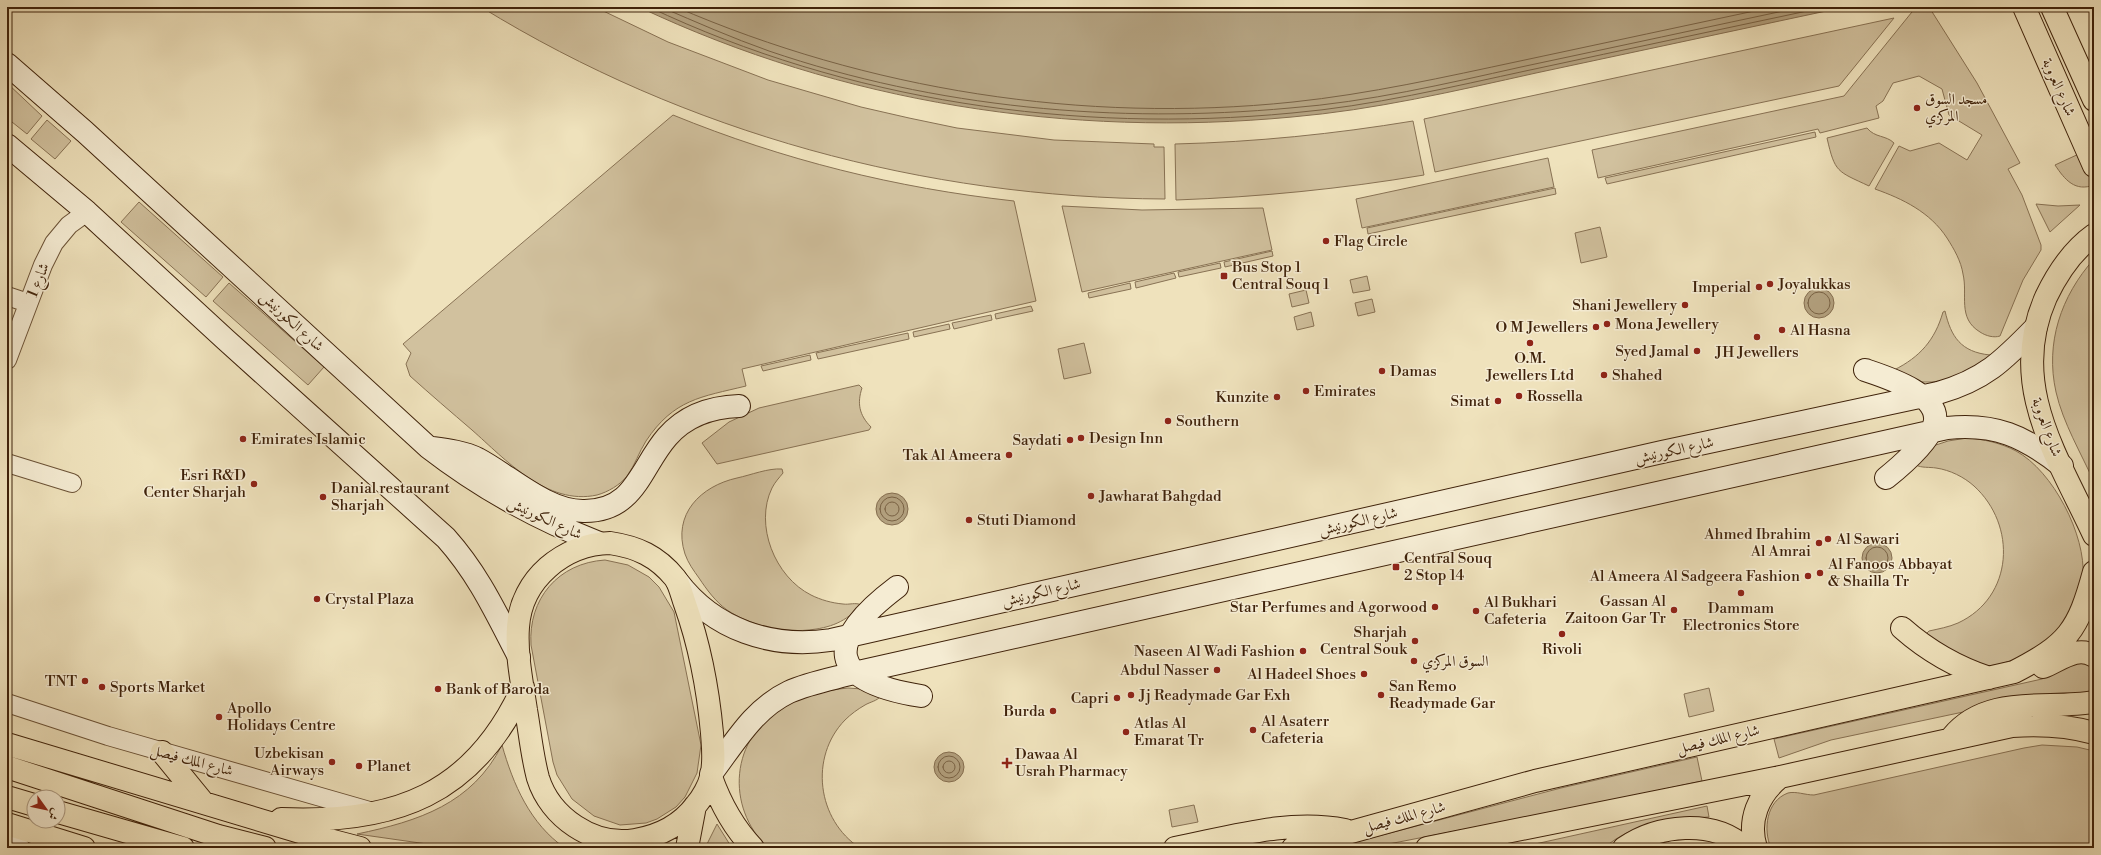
<svg xmlns="http://www.w3.org/2000/svg" width="2101" height="855" viewBox="0 0 2101 855" font-family="'Libre Bodoni',Amiri,serif">
	<rect width="100%" height="100%" fill="#efe2bc"/>
	<filter id="stains"><feTurbulence type="fractalNoise" baseFrequency=".005" numOctaves="4"/><feColorMatrix values="0 0 0 0 .2 0 0 0 0 .09 0 0 0 0 .02 0 0 0 .5 -.17"/></filter>
	<radialGradient id="worn" r=".72"><stop offset=".6" stop-color="#630" stop-opacity="0"/><stop offset="1" stop-color="#630" stop-opacity=".3"/></radialGradient>
	<path fill="#d1c19e" stroke="#887254" d="M481,7h114l73,35 100,38 93,27 48,11 48,10 97,12 100,4v3h10l1,52c-240,-1 -479,-66 -684,-192z
		M1916,7h13l48,76 43,80 -12,6 14,26 19,50v5l-18,30 -23,56c-6,2 -14,0 -20,-4 -23,-14 -12,-37 -17,-58 -2,-13 -9,-25 -16,-36 -17,-26 -44,-39 -72,-49l24,-43 11,5 29,-8 28,17 15,-25 -33,-20 -7,-26 -23,-13 -26,7 -10,18 -7,5 3,12 -59,15 -2,-4 -220,49 -6,-28 252,-54z
		M1894,18l-55,68 -404,86 -11,-53z
		M7,83l35,33 -15,18 -20,-16z
		M673,115c110,45 223,73 341,86l22,100 -294,68 4,17c-45,11 -72,13 -100,55 -7,11 -11,24 -19,35 -7,9 -19,16 -30,19 -50,11 -92,-36 -125,-65 -21,-18 -42,-36 -62,-54l-4,-12 5,-11 -8,-9z
		M47,120l24,21 -16,18 -24,-20z
		M1413,121l11,54c-83,14 -165,22 -248,25l-1,-56c81,-2 159,-10 238,-23z
		M1867,128c8,10 19,7 27,15l-25,43c-32,-15 -34,-13 -42,-48z
		M1815,132l1,5 -209,47 -2,-6z
		M2094,147v38c-19,7 -29,-5 -39,-20z
		M1548,158l6,29 -192,41 -6,-29z
		M1555,188l1,6 -188,40 -1,-6z
		M139,202l84,75 -17,20 -85,-75z
		M2036,204l22,2 22,-1 -30,27z
		M1062,206l80,4 121,-2 9,42 -190,42z
		M1600,227l7,30 -26,6 -6,-30z
		M1272,251l1,5 -48,11 -1,-5z
		M2094,259v223c-13,-29 -31,-59 -38,-90 -11,-49 5,-96 38,-133z
		M1220,263l1,5 -42,9 -1,-5z
		M1174,273l2,5 -40,10 -1,-6z
		M1367,276l3,14 -17,3 -3,-13z
		M229,283l95,84 -16,18 -95,-84z
		M1130,283l1,6 -42,9 -1,-5z
		M1306,290l3,13 -17,4 -3,-13z
		M1372,299l3,13 -17,4 -3,-13z
		M1031,306l2,5 -37,8 -1,-5z
		M1945,311c6,26 16,41 45,44l-10,11 -34,14 -14,2h-12l-26,-12c26,-13 41,-30 49,-58z
		M1311,312l3,14 -17,4 -3,-13z
		M991,315l1,5 -38,9 -2,-6z
		M949,324l1,5 -36,8 -1,-5z
		M908,333l1,6 -91,20 -2,-6z
		M1084,343l7,30 -27,6 -6,-30z
		M810,355l1,5 -48,11 -2,-5z
		M859,385l3,3c-5,15 -3,27 9,39l-2,3 -152,34 -15,-21 27,-21 30,-14z
		M1967,438c16,1 34,5 49,13 37,20 70,84 67,126 -2,23 -15,45 -30,62 -7,7 -21,11 -29,16 -14,7 -37,15 -53,9 -12,-4 -34,-23 -45,-30l3,-3c9,-2 20,-4 29,-8 56,-26 59,-98 16,-137 -10,-9 -24,-16 -38,-18 -6,-1 -15,0 -20,-3l11,-17 21,-7z
		M782,469l1,4c-4,5 -8,9 -11,15 -18,37 3,89 39,107 10,5 21,8 32,9 6,1 13,-2 18,1 -15,17 -31,23 -53,25 -28,3 -58,-5 -81,-20 -12,-9 -20,-20 -28,-32 -5,-7 -11,-15 -14,-24 -13,-40 16,-68 52,-76 14,-3 31,-10 45,-9z
		M605,560l23,5 21,12 10,10 15,25 27,133 -4,28 -12,24 -9,10 -19,12 -11,4 -26,2 -26,-9 -22,-17 -15,-24 -4,-13 -22,-117c-3,-46 27,-82 74,-85z
		M2077,661l17,4v28l-60,4 -203,43 -52,18 -5,-19 268,-60z
		M848,688l14,1 19,7c-4,5 -11,6 -16,9 -7,4 -14,9 -20,15 -36,37 -28,100 15,128h-92c-43,-41 -38,-111 16,-141 19,-11 42,-17 64,-19z
		M1709,688l5,23 -25,6 -5,-23z
		M502,745c11,39 28,79 63,103h-110l-98,-14c62,-13 115,-30 145,-89z
		M2042,745l35,2 17,4v97h-323c-8,-18 -5,-47 17,-55 8,-2 17,2 26,2l210,-47z
		M1697,757l5,24 -108,23 -226,44h-23l-1,-3 217,-57z
		M1194,805l4,17 -26,5 -3,-17z
		M1707,806l2,11c-36,2 -77,6 -105,31h-87z
		M717,824l15,24h-27z"/>
	<path fill="#b3a17f" stroke="#856e50" d="M639,7h1206c-103,22 -206,44 -309,66 -81,18 -162,37 -244,44 -223,21 -450,-14 -653,-110z
		M1804 303a15 15 0 1 1 30 0a15 15 0 1 1-30 0Z
		M876 509a16 16 0 1 1 32 0a16 16 0 1 1-32 0Z
		M1862 558a15 15 0 1 1 30 0a15 15 0 1 1-30 0Z
		M934 767a15 15 0 1 1 30 0a15 15 0 1 1-30 0Z"/>
	<g fill="none" stroke-linecap="round" stroke-linejoin="round">
		<path stroke="#796244" stroke-width="1" d="M649,7c198,94 425,127 643,106 80,-7 159,-26 238,-43 98,-21 197,-42 296,-63
			M661,7c35,15 71,31 108,44 167,57 347,73 521,57 78,-6 155,-24 231,-41 94,-20 187,-40 281,-60
			M676,7c192,83 407,117 617,95 76,-8 152,-25 227,-41 84,-18 169,-36 253,-54
			M1808 303a11 11 0 1 1 22 0a11 11 0 1 1-22 0Z
			M880 509a12 12 0 1 1 24 0a12 12 0 1 1-24 0Z
			M885 509a7 7 0 1 1 14 0a7 7 0 1 1-14 0Z
			M1866 558a11 11 0 1 1 22 0a11 11 0 1 1-22 0Z
			M938 767a11 11 0 1 1 22 0a11 11 0 1 1-22 0Z
			M943 767a6 6 0 1 1 12 0a6 6 0 1 1-12 0Z"/>
		<defs>
			<path id="street" d="M7,296l21,7
				M7,360l36,-95 11,-22 15,-18 18,-13
				M7,463l65,20
				M7,703l101,33 265,76
				M7,843l14,5"/>
			<path id="secondary" d="M7,64l78,68 343,315c53,41 109,72 171,96
				M7,145l80,67 139,128 220,198c33,37 50,75 73,119
				M1865,370c21,7 79,25 69,55 -7,18 -33,41 -48,53
				M432,448c16,2 32,4 46,11 32,17 68,52 105,52 52,1 57,-43 84,-74 19,-22 44,-30 72,-31
				M677,581c37,49 95,68 154,59l831,-188 276,-59c46,-13 65,-32 98,-66
				M897,587c-73,55 -71,94 24,109
				M711,774c23,-30 42,-65 78,-82 20,-9 43,-13 65,-19l1093,-245c48,-5 77,8 115,38"/>
			<path id="primary" d="M2024,7l70,159
				M2052,7l42,93
				M2094,235c-21,15 -37,39 -48,62 -39,88 12,160 48,238
				M610,543c27,4 47,13 65,35 5,7 7,18 10,26 15,42 23,85 27,129 1,15 3,30 -1,44 -2,9 -9,21 -15,28 -15,20 -37,31 -61,35 -42,7 -85,-23 -97,-62 -6,-22 -8,-45 -12,-68 -4,-27 -10,-56 -8,-83 3,-48 46,-83 92,-84z
				M1902,628c26,23 54,39 87,50
				M2043,667c16,-6 34,-22 51,-11
				M1952,737c35,-43 95,-27 142,-35
				M7,744l303,91 50,13
				M162,752l40,49
				M7,767l211,69 47,12
				M711,777c10,28 22,50 42,71
				M7,797l27,8
				M58,812l125,36
				M281,819c113,5 193,-24 242,-132
				M7,824l77,24
				M687,848l8,-42
				M1175,848c56,-11 113,-29 170,-18
				M1293,848l242,-67 479,-109c54,-28 64,-41 80,-100
				M1427,848l353,-71 232,-51c29,-2 54,-1 82,7
				M1624,848c33,-23 89,-30 121,0
				M1756,848c-9,-28 3,-54 24,-71"/>
		</defs>
		<use href="#street" stroke="#6b5236" stroke-width="20"/>
		<use href="#secondary" stroke="#3f220a" stroke-width="24"/>
		<use href="#primary" stroke="#3f220a" stroke-width="24"/>
		<use href="#street" stroke="#f5ecd3" stroke-width="18"/>
		<use href="#secondary" stroke="#f5ecd3" stroke-width="22"/>
		<use href="#primary" stroke="#efe2bc" stroke-width="22"/>
	</g>
	<g fill="#8f2418" stroke="#f5ecd3" stroke-width="1.5">
		<circle cx="1917" cy="108" r="4"/>
		<circle cx="1326" cy="241" r="4"/>
		<rect x="1220" y="272" width="8" height="8" rx="2"/>
		<circle cx="1770" cy="284" r="4"/>
		<circle cx="1759" cy="287" r="4"/>
		<circle cx="1685" cy="305" r="4"/>
		<circle cx="1607" cy="324" r="4"/>
		<circle cx="1596" cy="327" r="4"/>
		<circle cx="1782" cy="330" r="4"/>
		<circle cx="1757" cy="337" r="4"/>
		<circle cx="1530" cy="343" r="4"/>
		<circle cx="1697" cy="351" r="4"/>
		<circle cx="1382" cy="371" r="4"/>
		<circle cx="1604" cy="375" r="4"/>
		<circle cx="1306" cy="391" r="4"/>
		<circle cx="1519" cy="396" r="4"/>
		<circle cx="1277" cy="397" r="4"/>
		<circle cx="1498" cy="401" r="4"/>
		<circle cx="1168" cy="421" r="4"/>
		<circle cx="1081" cy="438" r="4"/>
		<circle cx="243" cy="439" r="4"/>
		<circle cx="1070" cy="440" r="4"/>
		<circle cx="1009" cy="455" r="4"/>
		<circle cx="254" cy="484" r="4"/>
		<circle cx="1091" cy="496" r="4"/>
		<circle cx="323" cy="497" r="4"/>
		<circle cx="969" cy="520" r="4"/>
		<circle cx="1828" cy="539" r="4"/>
		<circle cx="1819" cy="543" r="4"/>
		<rect x="1392" y="563" width="8" height="8" rx="2"/>
		<circle cx="1820" cy="573" r="4"/>
		<circle cx="1808" cy="576" r="4"/>
		<circle cx="1741" cy="593" r="4"/>
		<circle cx="317" cy="599" r="4"/>
		<circle cx="1435" cy="607" r="4"/>
		<circle cx="1674" cy="610" r="4"/>
		<circle cx="1476" cy="611" r="4"/>
		<circle cx="1562" cy="634" r="4"/>
		<circle cx="1415" cy="641" r="4"/>
		<circle cx="1303" cy="651" r="4"/>
		<circle cx="1414" cy="661" r="4"/>
		<circle cx="1217" cy="670" r="4"/>
		<circle cx="1364" cy="674" r="4"/>
		<circle cx="85" cy="681" r="4"/>
		<circle cx="102" cy="687" r="4"/>
		<circle cx="438" cy="689" r="4"/>
		<circle cx="1131" cy="695" r="4"/>
		<circle cx="1381" cy="695" r="4"/>
		<circle cx="1117" cy="698" r="4"/>
		<circle cx="1053" cy="711" r="4"/>
		<circle cx="219" cy="717" r="4"/>
		<circle cx="1253" cy="730" r="4"/>
		<circle cx="1126" cy="732" r="4"/>
		<circle cx="332" cy="762" r="4"/>
		<path d="M1005 757h4v4h4v4h-4v4h-4v-4h-4v-4h4z"/>
		<circle cx="359" cy="766" r="4"/>
	</g>
	<g text-anchor="middle" stroke-width="3" stroke-linejoin="round" paint-order="stroke">
		<g font-size="15" fill="#3f220a" stroke="#f5ecd3">
			<text transform="translate(2059 87) rotate(66)" y="5">شارع العروبة</text>
			<text transform="translate(38 280) rotate(-68)" y="5">شارع 1</text>
			<text transform="translate(292 321) rotate(43)" y="5">شارع الكورنيش</text>
			<text transform="translate(2047 427) rotate(70)" y="5">شارع العروبة</text>
			<text transform="translate(1674 450) rotate(-12)" y="5">شارع الكورنيش</text>
			<text transform="translate(545 518) rotate(25)" y="5">شارع الكورنيش</text>
			<text transform="translate(1358 521) rotate(-13)" y="5">شارع الكورنيش</text>
			<text transform="translate(1041 592) rotate(-13)" y="5">شارع الكورنيش</text>
			<text transform="translate(1718 739) rotate(-13)" y="5">شارع الملك فيصل</text>
			<text transform="translate(192 760) rotate(15)" y="5">شارع الملك فيصل</text>
			<text transform="translate(1404 817) rotate(-15)" y="5">شارع الملك فيصل</text>
		</g>
		<g font-size="15" fill="#3f220a" stroke="#f5ecd3" text-anchor="start">
			<text x="1925" y="104">مسجد السوق<tspan x="1925" dy="17">المركزي</tspan></text>
			<text x="1334" y="246">Flag Circle</text>
			<text x="1232" y="272">Bus Stop 1<tspan x="1232" dy="17">Central Souq 1</tspan></text>
			<text x="1778" y="289">Joyalukkas</text>
			<text x="1751" y="292" text-anchor="end">Imperial</text>
			<text x="1677" y="310" text-anchor="end">Shani Jewellery</text>
			<text x="1615" y="329">Mona Jewellery</text>
			<text x="1588" y="332" text-anchor="end">O M Jewellers</text>
			<text x="1790" y="335">Al Hasna</text>
			<text x="1689" y="356" text-anchor="end">Syed Jamal</text>
			<text x="1757" y="357" text-anchor="middle">JH Jewellers</text>
			<text x="1530" y="363" text-anchor="middle">O.M.<tspan x="1530" dy="17">Jewellers Ltd</tspan></text>
			<text x="1390" y="376">Damas</text>
			<text x="1612" y="380">Shahed</text>
			<text x="1314" y="396">Emirates</text>
			<text x="1527" y="401">Rossella</text>
			<text x="1269" y="402" text-anchor="end">Kunzite</text>
			<text x="1490" y="406" text-anchor="end">Simat</text>
			<text x="1176" y="426">Southern</text>
			<text x="1089" y="443">Design Inn</text>
			<text x="251" y="444">Emirates Islamic</text>
			<text x="1062" y="445" text-anchor="end">Saydati</text>
			<text x="1001" y="460" text-anchor="end">Tak Al Ameera</text>
			<text x="246" y="480" text-anchor="end">Esri R&amp;D<tspan x="246" dy="17">Center Sharjah</tspan></text>
			<text x="331" y="493">Danial restaurant<tspan x="331" dy="17">Sharjah</tspan></text>
			<text x="1099" y="501">Jawharat Bahgdad</text>
			<text x="977" y="525">Stuti Diamond</text>
			<text x="1811" y="539" text-anchor="end">Ahmed Ibrahim<tspan x="1811" dy="17">Al Amrai</tspan></text>
			<text x="1836" y="544">Al Sawari</text>
			<text x="1404" y="563">Central Souq<tspan x="1404" dy="17">2 Stop 14</tspan></text>
			<text x="1828" y="569">Al Fanoos Abbayat<tspan x="1828" dy="17">&amp; Shailla Tr</tspan></text>
			<text x="1800" y="581" text-anchor="end">Al Ameera Al Sadgeera Fashion</text>
			<text x="325" y="604">Crystal Plaza</text>
			<text x="1666" y="606" text-anchor="end">Gassan Al<tspan x="1666" dy="17">Zaitoon Gar Tr</tspan></text>
			<text x="1484" y="607">Al Bukhari<tspan x="1484" dy="17">Cafeteria</tspan></text>
			<text x="1427" y="612" text-anchor="end">Star Perfumes and Agorwood</text>
			<text x="1741" y="613" text-anchor="middle">Dammam<tspan x="1741" dy="17">Electronics Store</tspan></text>
			<text x="1407" y="637" text-anchor="end">Sharjah<tspan x="1407" dy="17">Central Souk</tspan></text>
			<text x="1562" y="654" text-anchor="middle">Rivoli</text>
			<text x="1295" y="656" text-anchor="end">Naseen Al Wadi Fashion</text>
			<text x="1422" y="666">السوق المركزي</text>
			<text x="1209" y="675" text-anchor="end">Abdul Nasser</text>
			<text x="1356" y="679" text-anchor="end">Al Hadeel Shoes</text>
			<text x="77" y="686" text-anchor="end">TNT</text>
			<text x="1389" y="691">San Remo<tspan x="1389" dy="17">Readymade Gar</tspan></text>
			<text x="110" y="692">Sports Market</text>
			<text x="446" y="694">Bank of Baroda</text>
			<text x="1139" y="700">Jj Readymade Gar Exh</text>
			<text x="1109" y="703" text-anchor="end">Capri</text>
			<text x="227" y="713">Apollo<tspan x="227" dy="17">Holidays Centre</tspan></text>
			<text x="1045" y="716" text-anchor="end">Burda</text>
			<text x="1261" y="726">Al Asaterr<tspan x="1261" dy="17">Cafeteria</tspan></text>
			<text x="1134" y="728">Atlas Al<tspan x="1134" dy="17">Emarat Tr</tspan></text>
			<text x="324" y="758" text-anchor="end">Uzbekisan<tspan x="324" dy="17">Airways</tspan></text>
			<text x="1015" y="759">Dawaa Al<tspan x="1015" dy="17">Usrah Pharmacy</tspan></text>
			<text x="367" y="771">Planet</text>
		</g>
	</g>
	<rect width="2101" height="855" fill="none" stroke="#efe2bc" stroke-width="24"/>
	<rect x="8" y="8" width="2085" height="839" fill="none" stroke="#3f220a" stroke-width="2"/>
	<rect x="12" y="12" width="2077" height="831" fill="none" stroke="#3f220a"/>
	<g transform="translate(46 809) rotate(123)"><circle r="19" fill="#f5ecd3" stroke="#ac9b83"/>
	<path d="M0-3L7 15L0 10L-7 15Z" fill="#8f2418"/>
	<text y="-6" font-size="11" font-weight="bold" text-anchor="middle" fill="#3f220a">ش</text>
	</g>
	<rect width="100%" height="100%" filter="url(#stains)"/>
	<rect width="100%" height="100%" fill="url(#worn)"/>
</svg>
